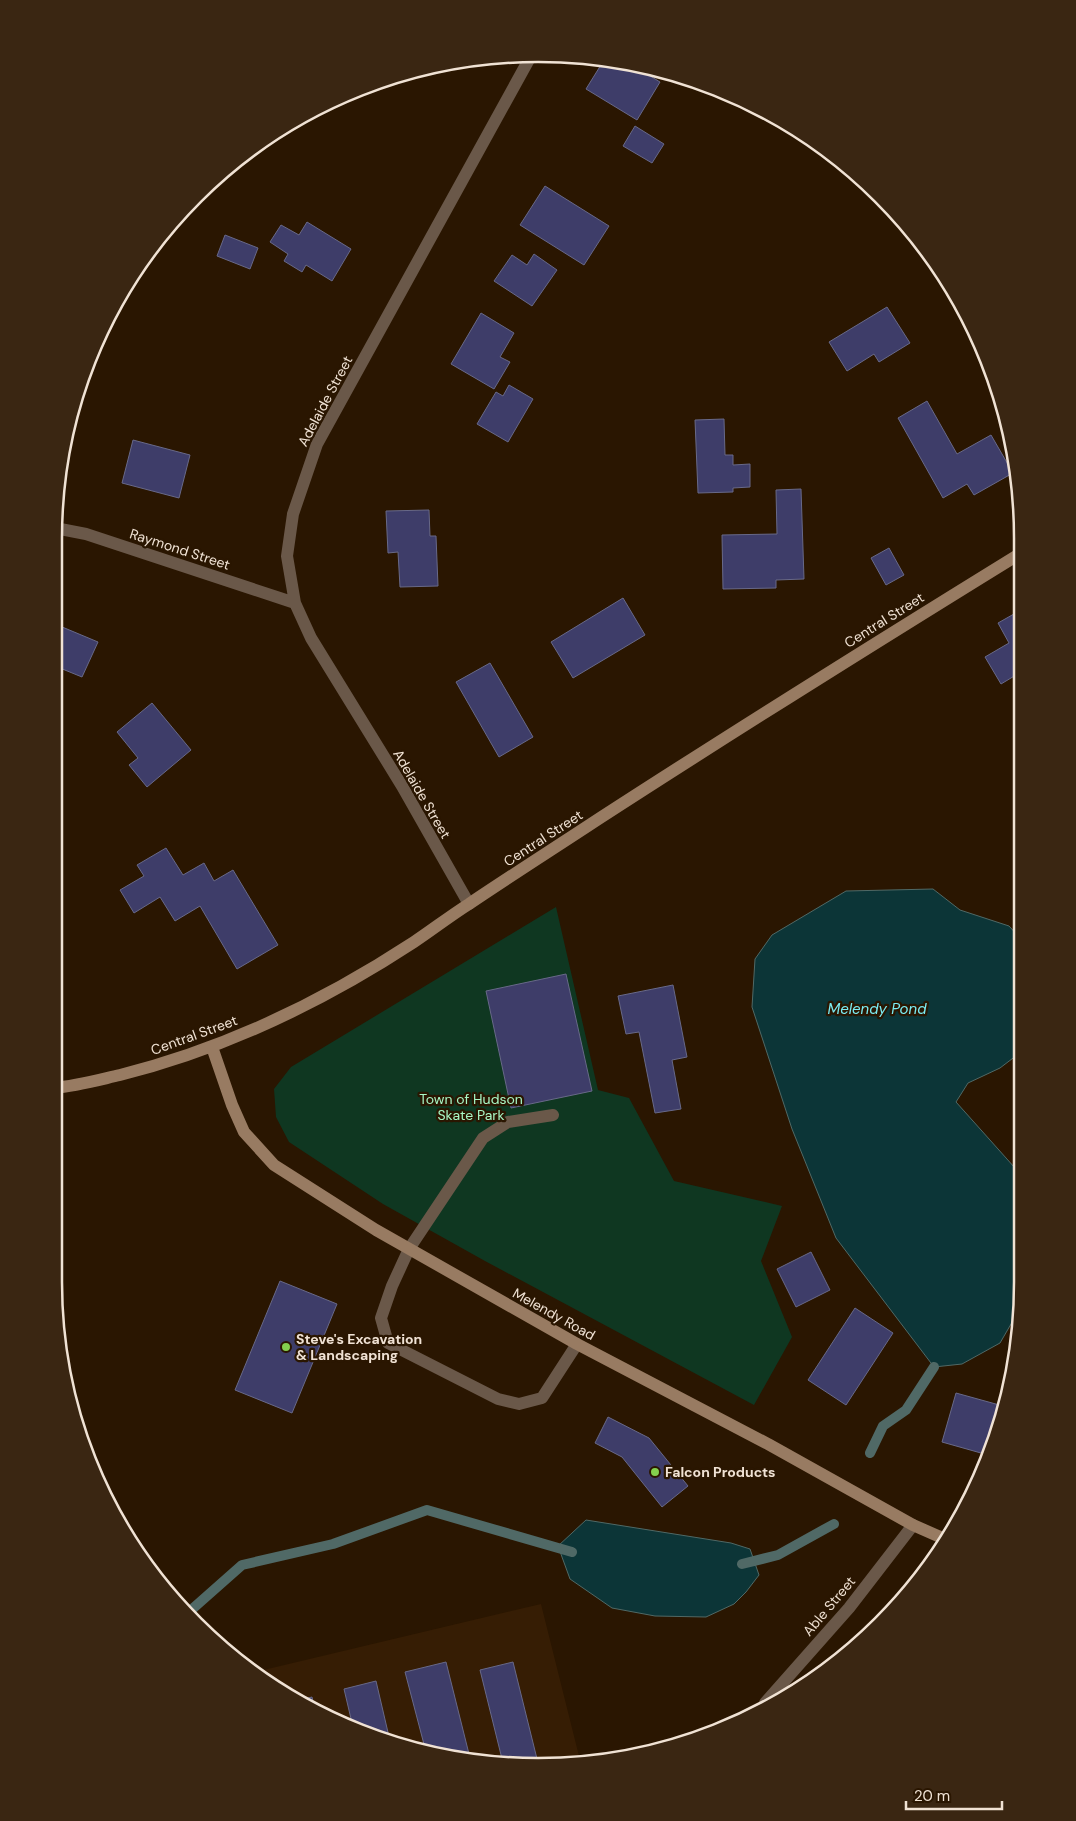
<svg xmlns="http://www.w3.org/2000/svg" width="1076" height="1821" viewBox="0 0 1076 1821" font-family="'DM Sans',sans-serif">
	<rect width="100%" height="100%" fill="#2a1601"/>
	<path fill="#361d04" d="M541,1604l39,156 -42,7 -126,-16 -143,-66 -14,-13z"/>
	<path fill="#0f3721" d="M556,907l42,183 31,8 45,83 108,25 -21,55 31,76 -38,68 -269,-144 -102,-57 -94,-62 -13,-25 -2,-28 17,-22z"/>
	<path fill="#0c3537" stroke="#506966" d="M933,889l27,21 49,16 12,13v113l-21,16 -32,15 -12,19 59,66 6,16v115l-3,13 -18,31 -38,21 -28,3 -98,-129 -44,-109 -40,-122 3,-48 17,-24 74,-44z
		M586,1520l145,23 19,6 9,26 -13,17 -12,12 -28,13 -51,-1 -43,-8 -42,-29 -12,-33z"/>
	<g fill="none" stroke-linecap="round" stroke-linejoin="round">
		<path stroke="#506966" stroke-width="10" d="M870,1453l13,-27 23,-16 28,-43
			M742,1564l36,-9 56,-31
			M190,1611l52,-46 91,-21 94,-34 145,42"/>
	</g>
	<path fill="#3e3d69" stroke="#686988" d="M604,60l25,3 31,19 -23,38 -51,-31z
		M635,126l29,18 -12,19 -29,-17z
		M545,186l64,40 -25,39 -64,-40z
		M307,222l44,27 -19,32 -26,-16 -4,7 -18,-11 4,-7 -18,-12 11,-17 18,10z
		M225,235l33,13 -8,21 -33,-13z
		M534,254l23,16 -25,36 -38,-25 18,-26 15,10z
		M887,307l23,36 -31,19 -5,-8 -27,17 -18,-29z
		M481,313l33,20 -14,24 10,5 -16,27 -43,-25z
		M509,385l24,14 -25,43 -31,-18 19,-32 7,4z
		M927,401l30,53 34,-19 22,38 -39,22 -7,-11 -24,14 -45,-80z
		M724,419l1,36h8v10l17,-1v23l-17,1v4l-35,1 -3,-73z
		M133,440l57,15 -11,43 -57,-15z
		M801,489l3,90 -28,1v8l-53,1 -1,-54 55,-1 -1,-44z
		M429,510l1,26h6l2,50 -38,1 -2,-35 -10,1 -2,-42z
		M889,548l15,27 -18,10 -15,-27z
		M623,598l22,37 -72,43 -22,-36z
		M1021,610v62l-20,12 -16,-27 24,-14 -11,-20z
		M55,624l43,18 -16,35 -27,-11z
		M490,663l43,74 -34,20 -43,-75z
		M152,703l39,47 -44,37 -18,-22 9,-7 -21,-26z
		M166,848l17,27 21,-12 10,18 19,-11 45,75 -41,24 -37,-63 -25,15 -15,-24 -26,16 -14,-23 24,-14 -7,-11z
		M566,974l26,117 -81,17 -25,-117z
		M673,985l14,72 -15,3 9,49 -26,4 -16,-81 -13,2 -8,-38z
		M811,1252l19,38 -34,17 -19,-38z
		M280,1281l57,23 -45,109 -57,-23z
		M855,1308l38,25 -47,72 -38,-25z
		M956,1393l47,13 -6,32 -9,17 -46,-13z
		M608,1417l41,21 39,48 -26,21 -40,-50 -27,-14z
		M446,1662l24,96 -44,-6 -21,-80z
		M513,1662l26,105 -36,-4 -23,-93z
		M376,1681l14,60 -38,-18 -8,-34z
		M312,1697l2,9 -14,-6z"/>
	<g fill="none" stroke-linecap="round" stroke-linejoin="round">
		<path stroke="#6a5849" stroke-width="12" d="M553,1115l-45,7 -25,16 -74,111 -17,37 -11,32 7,25 110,56 21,5 23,-6 35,-54"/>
		<path stroke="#6a5849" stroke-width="12" d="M55,528l31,6 209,69
			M469,904l-67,-118 -91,-148 -16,-35 -8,-47 6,-42 24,-70 215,-390
			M765,1703l84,-95 64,-83"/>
		<path stroke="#987b62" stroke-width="12" d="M212,1047l20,58 12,27 30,33 102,65 201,114 191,100 145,81 34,15
			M54,1088c22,-2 44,-8 66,-13 104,-26 204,-74 294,-133 18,-12 36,-26 55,-38 43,-29 87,-57 131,-86 139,-90 280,-178 421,-265"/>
	</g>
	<g fill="#84d04e" stroke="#2a1601" stroke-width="2">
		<circle cx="286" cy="1347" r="5"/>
		<circle cx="655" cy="1472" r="5"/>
	</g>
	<g text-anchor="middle" stroke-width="4.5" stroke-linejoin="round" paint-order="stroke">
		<g font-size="14" fill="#f0e2d4" stroke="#2a1601">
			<text transform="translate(325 401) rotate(-62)" y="5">Adelaide Street</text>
			<text transform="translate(180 549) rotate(18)" y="5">Raymond Street</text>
			<text transform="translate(884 620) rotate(-32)" y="5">Central Street</text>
			<text transform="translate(422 794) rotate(60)" y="5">Adelaide Street</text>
			<text transform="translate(543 838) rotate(-33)" y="5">Central Street</text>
			<text transform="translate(194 1035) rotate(-20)" y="5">Central Street</text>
			<text transform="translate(554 1314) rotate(29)" y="5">Melendy Road</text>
			<text transform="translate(829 1606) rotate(-50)" y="5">Able Street</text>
		</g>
		<g font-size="14" fill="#a8f7c5" stroke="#2a1601">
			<text x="471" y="1104">Town of Hudson<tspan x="471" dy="16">Skate Park</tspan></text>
		</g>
		<g font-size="14" font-weight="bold" fill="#f0e2d4" stroke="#2a1601" text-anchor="start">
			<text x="296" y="1344">Steve's Excavation<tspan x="296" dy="16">&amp; Landscaping</tspan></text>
			<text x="665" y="1477">Falcon Products</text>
		</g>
		<g font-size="15" font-style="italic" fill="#7becf3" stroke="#2a1601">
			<text x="877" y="1014">Melendy Pond</text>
		</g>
	</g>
	<path d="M0 0H1076V1821H0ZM538 62H538A476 476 0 0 1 1014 538V1282A476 476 0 0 1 538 1758H538A476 476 0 0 1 62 1282V538A476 476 0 0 1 538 62Z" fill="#3a2612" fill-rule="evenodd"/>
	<path fill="none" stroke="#f0e2d4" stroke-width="2.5" d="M538 62H538A476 476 0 0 1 1014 538V1282A476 476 0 0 1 538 1758H538A476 476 0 0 1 62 1282V538A476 476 0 0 1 538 62Z"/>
	<path d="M906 1801v8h96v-8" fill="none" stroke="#f0e2d4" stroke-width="2.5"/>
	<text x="914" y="1801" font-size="15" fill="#f0e2d4" stroke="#2a1601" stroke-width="4" paint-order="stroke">20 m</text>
</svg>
